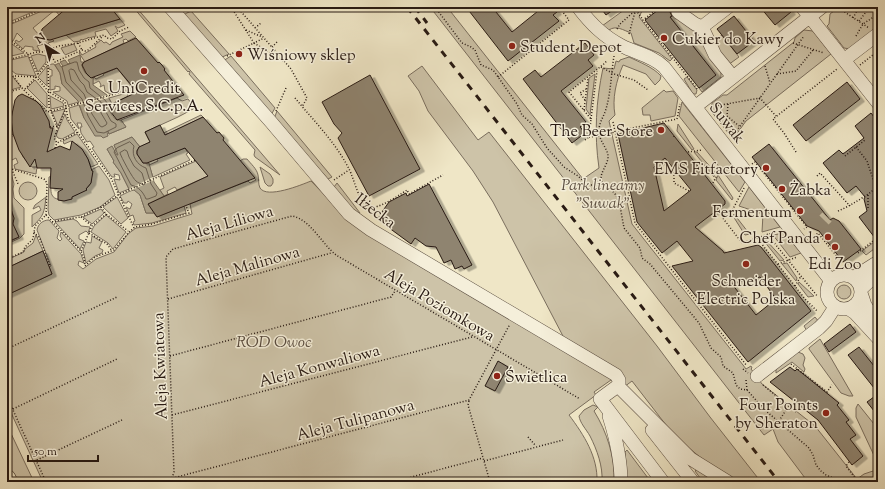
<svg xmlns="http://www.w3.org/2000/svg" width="885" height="489" viewBox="0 0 885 489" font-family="'Sorts Mill Goudy',serif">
	<defs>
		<filter id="shadow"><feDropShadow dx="4.5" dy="2.5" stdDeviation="0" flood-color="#0004"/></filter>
	</defs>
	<rect width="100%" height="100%" fill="#efe6c6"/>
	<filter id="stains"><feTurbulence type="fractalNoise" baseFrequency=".005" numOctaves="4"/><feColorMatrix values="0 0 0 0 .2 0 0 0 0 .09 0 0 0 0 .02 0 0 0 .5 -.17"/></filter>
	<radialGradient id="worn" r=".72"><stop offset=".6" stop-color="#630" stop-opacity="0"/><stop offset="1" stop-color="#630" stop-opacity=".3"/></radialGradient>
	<path fill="#cdc3a8" stroke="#7a6e5e" d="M7,7h27l2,3 3,-3h5l-37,16z
		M51,7h11l3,3 -6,5 -4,-5 -22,18c6,7 10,13 19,11l2,2 -6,2 3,4 -2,1 -2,-5 -10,3 3,5 -7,-1v-3l-8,-1 -2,3 -8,-7 1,-2 3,2 4,-3 -6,-6 -4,8 -6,-4v-11z
		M133,7h3l144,168 -25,-18 -1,-2 1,-5 -66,-76 1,-2 -1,-1 -1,1z
		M430,7h17l136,172 16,-11c-5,-34 -3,-67 4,-100l11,1 2,-8 3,1 1,-2 9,-3c10,5 24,10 32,19l-1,4 -5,5 -9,-11 -23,-9c-7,16 -11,34 -8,50l-6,6 23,103 111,141 3,4 5,-3 1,2 -1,1 11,15 53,42 42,53 7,-5 9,-3 5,11h-70l-30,-40 -5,-13 -9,6z
		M625,7h19l-5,10 33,42 -2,2 -11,-8 -25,-10 -3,-10c-8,-3 -15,-8 -22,-3l-7,-4 22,-16z
		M839,7h39v20l-28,22 -6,-1 -17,-22 2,-2 1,-10z
		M191,11l38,43 -9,4 -37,-43z
		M676,13l25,22 -11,8 -20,-25z
		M120,19l5,6 -7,3 -3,-2 3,5 -7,5 -5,-7 -11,3 1,4 -7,2 -1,-1v1l-6,2 -1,-1 -1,2 -6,1 -8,-7z
		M804,30l9,1 18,23 -85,67 -13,18 -22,-28 1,-8 11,-8h4l67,-53 1,-4z
		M130,31l6,6 -8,4 -2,-2 -3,1 1,3 -39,19 -6,-9 1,-1 2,3 14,-8 -1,-2 6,-5 3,3 2,-1 4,3 2,-3 11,-5 -2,-3z
		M722,35l17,22 -11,8 -15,-23z
		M703,38l18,34v5l-19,15 -3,-4 16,-13 -22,-29z
		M12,44l12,9 -17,4v-6z
		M74,44l3,6 -12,5 -4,-7z
		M38,54l8,2v6l-8,10 -7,-16z
		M28,56l8,20 -20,-2 -9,-7v-6z
		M231,56l44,52 -4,7 -48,-54z
		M52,64h2l6,9 2,11 17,18 -11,3 -1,-4 -14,-9 7,-1v-4l-5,-1v3l-5,1v-14h2v-6l-3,-1v-4z
		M47,66v20l-9,-9z
		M422,66l56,74 11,-8 168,214 53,71 51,65h-22l-34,-21 -15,-12 -24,-24 -34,-44 -8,6 -13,-7 -17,12 2,3 -27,20c15,20 29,42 28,67h-554l-36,-78v-109l45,-21 -3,-7 2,-1 -14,-36c1,-6 6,-10 12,-10l10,11 -2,7 3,3 2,-2 -2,-3 1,-4 20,22 3,9 -5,-2 -1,4 5,4 13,-10 18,-7 14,-18 8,-6 17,-2 39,-12 -2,-10 58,-23 2,2 6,-3 -16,-19 3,-2h4c4,5 10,10 11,16 1,4 0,9 2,13 7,11 41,-3 51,-7l38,39 215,118 -71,-136 -20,-31 -45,-60 -9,-20 -11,-15z
		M117,68l15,19 -6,4 -16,3 -5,-3 -1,-6 -4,2 1,-2 -2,-4 -6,3v-6l1,-1 2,2 8,-4 -1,-1z
		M7,72l6,5 8,10 -14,4z
		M595,74l-5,41 -4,-6 3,-31z
		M687,77l10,13 -1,4h-3l-9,-15z
		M35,80l12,14v14l-20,-20z
		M664,90l2,2 7,-1 5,7 -3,18 -24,5 -1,-6h-7l-1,-7z
		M127,93l1,3 -16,8 -3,-6z
		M50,96l13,7 1,3 -13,3z
		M177,98l5,3 6,-2 7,9 -17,9 -33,15 4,8 52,-25 2,2 -63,30 -8,-10 -18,8 5,10h-2l-10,-6 7,12 -1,1 8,11 8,16 -10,4 -5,-14 6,1 -1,-5 -5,-1 1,3h-3l-3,-4 -17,-25 2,-1 -4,-6 -3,1 -6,-9 -1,-6h2l-1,-4h-4l2,6 -8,-10 -2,-11 10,-3 5,13 23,14 1,-1 1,3 17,-7 -5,-7z
		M682,102l63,80 -6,10 -60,-76z
		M65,109l-7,17 -6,-14z
		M277,111l55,66 -4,2 -54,-60z
		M7,113h6l1,19 -7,4z
		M65,114l2,6 8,12 -13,7 -4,-1 -2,-3z
		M678,124l16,25 -2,1 -15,-19z
		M77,134l21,30 -7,3c-3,-10 -9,-19 -20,-26l-7,3 -1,-3z
		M14,135l9,22 9,10h5l-1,7 -21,-5 -1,-4 4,-2 -2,-5 -4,2 -5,-9v-11z
		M185,148l3,5 -2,1 4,6 -37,17 -4,-12 9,-4 -1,-2z
		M694,152h3l18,20 -1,5z
		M196,161l12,15 -31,14 -2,-3 -8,4 1,3 -4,2 -4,-6 4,-2 -4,-11z
		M99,166l10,14 6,15 -15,12 -19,8 -27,5 -5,-5 -1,-5 1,-33 3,-1c-1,6 -2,16 0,19 5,11 31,-2 37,-9 3,-4 2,-9 2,-16z
		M260,167l10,7 3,5v4l-2,3h-3l-3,-3z
		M7,171l2,3 2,-1 3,11 -1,5 1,9 10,10v26l-4,4 -13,6v-1l12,-6 -4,-8 -8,4 7,-14 -2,-8 -5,-3z
		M718,175l15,23 -1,2 -16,-20z
		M19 191a9 9 0 1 1 18 0a9 9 0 1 1-18 0Z
		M337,183l23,30 -3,2 -23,-28z
		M749,187l31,40 -18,5 1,-18 -24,-8z
		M134,189l6,6 6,18h8l3,4 27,-11 2,7 -34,10 -18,2 -1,-3 2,-1 -2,-6 -3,1 -4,-9 4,2 2,-5 -4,-3 -1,2h-3l-4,-7z
		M46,197c-2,17 -2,18 -14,30v-12l9,-5 -2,-4 -6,3 2,-4z
		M117,197l11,21 -7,6 -18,-17z
		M101,209l3,4 -12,11 -9,-7z
		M734,214l14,18 2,2 -5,1 -12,-19z
		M106,215l20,17 -13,17 -5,-6 -17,-11 3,-6z
		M73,219l4,2 4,5 9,1 -2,6 -2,-2 -7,4v4l5,2 -4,8 -25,-27z
		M784,233l17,20 -11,4 -17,-22z
		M36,235l7,16 -34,16 -2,-7 17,-8 1,-3 8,-6z
		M92,236l10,6 -3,6 4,2 -1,3 -7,3 -9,7 -3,-13 3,-8 5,1z
		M878,239v7l-12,9 -4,-4z
		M766,240l18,20 -4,1 -16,-20z
		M787,263l10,15 -1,3 -14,-17z
		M799,282l15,14 -6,1 -10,-13z
		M837 292a7 7 0 1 1 14 0a7 7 0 1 1-14 0Z
		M815,317l4,5 -12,9 -3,-5z
		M820,339l33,57h-4l-8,-3 -32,-44v-1z
		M798,352l5,2 2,4 -2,7 2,4 -1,3 -12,-10 -16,11v-6z
		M858,404l20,25v35l-22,-47v-9z
		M593,405l5,2 -4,4c13,21 21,46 20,71h-12c1,-16 -5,-32 -12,-46 -4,-7 -10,-13 -11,-20l5,-6z
		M7,425l27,57h-19l-8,-16z
		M627,450l24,32h-24l-2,-30z
		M697,469l21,13h-15l-8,-11z"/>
	<path fill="#aba189" stroke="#776b5a" d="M80,55l1,7h3l-2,2c0,6 5,13 11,14v7l14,10 5,9c-5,5 -1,12 5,16h4l5,7 -17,7 -1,-3 -1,1 1,4 -5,2 -2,-2h-6l-11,-18 -6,-17 -16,-17 -2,-11 -5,-8 4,-2 2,4 2,-1 -3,-4 5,-2 3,4 2,-1 -2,-3z
		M132,137l8,10 -3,3v4l6,9h6l5,19 10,14 -16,8 6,9h-8l-6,-18 -6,-5 -4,1 -9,-18 -8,-11 1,-1 -7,-12 5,-3 5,9h1l-4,-10z"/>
	<path fill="#efe6c6" d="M107,95l2,3 -30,7v-3z
		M153,177l1,3 -24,11 -1,-2z"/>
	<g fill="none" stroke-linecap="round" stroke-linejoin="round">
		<path stroke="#6a5e4e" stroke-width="1" d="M75,62h2l2,8 5,8 5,4 1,6 15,12 2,3 -1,9 5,9 5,3v3l-12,6 -7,-1 -9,-16 -6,-17 -16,-17 -4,-15z
			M71,69l3,1 6,11 4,4 3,7 14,10v11l6,10 -1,2 -4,2 -2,-1 -8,-12 -8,-20 -13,-14 -2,-9z
			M130,142l4,4c-3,10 3,19 12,22l5,16 6,9 -1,3 -8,3h-2c-3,-7 -7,-12 -15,-14l-17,-33 3,-4z
			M125,150l2,1 2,6 5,9 8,7 3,10 -1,2c-2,-1 -6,-2 -8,-4 -3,-2 -15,-24 -16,-28z"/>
	</g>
	<path fill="#8f8470" stroke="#281a13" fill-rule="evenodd" filter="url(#shadow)" d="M68,7h42l10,12 -70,21 -6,-1 -3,-5 1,-5z
		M466,7h26l20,25 31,-25h10l4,5 -4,3 6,6 -51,40z
		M600,7h17l-11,8z
		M662,7h10l-2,5 2,4 -2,1 46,58 -17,13 -54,-68z
		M760,7h27l4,5 -16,13z
		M734,16l20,25 -17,13 -20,-25z
		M136,38l22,25 1,-1 3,3 3,4 -1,1 20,25 -67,25 -7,-9v-4l2,-3 25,-12 -20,-24 -26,10 -5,-5 -4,-8 2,-3z
		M585,43l9,12 -6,5 5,6 -32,25 25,31 -6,5 5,6 -13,10 -49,-64 12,-9 6,7z
		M370,75l50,94 -51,27 -31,-58 4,-5 -8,-9 -12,-22z
		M847,82l13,17 -54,42 -13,-16z
		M22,94l14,7 5,5 8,15 1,7h3l-6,24 13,-6 10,4 2,-9 10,8 6,10 4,12h1l-2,12 -5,6 1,1 -15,7v2l-8,2 -6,-1v-8l5,-3 -13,-1 1,-20h-14l-2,-9 -5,8 -11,-17 -6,-16 -2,-15 4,-19 3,-4z
		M871,113l7,9v120l-19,-25 8,-6 -3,-12 1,-2 -9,-11 -9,7 -24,-30 16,-13 4,4 21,-16 -9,-12z
		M203,117l14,16 2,-1 5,6 -1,2 32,38 -98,39 -9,-13 60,-28 -23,-28 -38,15h-4l-6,-9v-3l2,-4 11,-5 -5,-10 15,-7 5,10z
		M664,123l61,78v3l-30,23 28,24 1,2 34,-8 3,2 50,64 -63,51 -76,-96 21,-5 -16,-20 -15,12 -25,-31 -19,-88zM665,158l26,32 -27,21 -10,-44zM760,277l16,22 -20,16 -24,-31z
		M769,144l61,76 3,-2 6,3 22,28 -18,13 -24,-31 -12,-5 -55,-69z
		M429,184l43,81 -8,4 -2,-3 -7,3 -4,-9 -7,3 -8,-16 -10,-1 -11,-8 -4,6 -34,-25 12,-17 17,-9 1,3z
		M7,200l7,18 -1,6 6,13 -12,5z
		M43,251l9,23 -45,21v-27z
		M850,324l6,8 -27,20 -5,-8z
		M859,347l19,24v22l-30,-38z
		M498,361l10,6 -13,24 -10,-5z
		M790,367l5,4 2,-2 42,34 -2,2 12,15 -3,2 10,13 -6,4 13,17 -11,9 -34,-45 -48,-38z
		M878,394v22l-11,-14z"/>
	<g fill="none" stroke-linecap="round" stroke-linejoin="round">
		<path stroke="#c7bda2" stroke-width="13" stroke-dasharray="13 6" stroke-linecap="butt" d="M824,220l3,-3"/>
		<defs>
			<path id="minor" d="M170,7l101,115 78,92 22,16 245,145 3,5v5l-19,14 63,83
				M578,7c13,17 25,29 44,39 14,7 31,10 42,21l167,214
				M802,7l76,96
				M678,12l17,12 7,3 13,28 18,22
				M702,27l26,-20
				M844,60l34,-26
				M695,107l127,-100
				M827 292a17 17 0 1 1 34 0a17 17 0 1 1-34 0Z
				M853,278l25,-16
				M861,289l17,-16
				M861,293l4,12 13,20
				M849,309l6,4 23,25
				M757,376l62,-48 7,-7 9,-14
				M622,390l69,69 37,23
				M609,416c7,22 12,43 12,66
				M652,430l41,52"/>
			<path id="major" d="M7,478l2,4"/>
		</defs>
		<use href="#minor" stroke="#5a4d40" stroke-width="14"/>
		<use href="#major" stroke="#281a13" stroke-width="18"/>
		<path stroke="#281a13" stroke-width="1.5" stroke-dasharray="1 2" stroke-linecap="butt" d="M231,7l23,36 10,-5
			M237,7l54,62 16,29 -5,9
			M435,7l27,36 9,4 4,3 6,15 12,5 3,4 21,30 5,11 10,9 15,24 17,19 14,9 10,9h6l7,-4 8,6 7,8 4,11 4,22 16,20 2,10 8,6 49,59 12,25 10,9 2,9 10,7 3,12 4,4 7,1 18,20 44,38 4,7 3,10 5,6 5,4 17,7
			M660,7l-17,13 55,70
			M837,7l32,21
			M240,10l3,-3
			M636,10l7,10
			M189,11l8,-4
			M853,18l6,-11
			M859,21l7,-9 7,-5
			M7,25l40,-18
			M255,28l6,-5
			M617,29l3,-5 19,-17
			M246,30l16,7
			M629,34l6,-22
			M856,36l7,-12 15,-10
			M7,38l21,16 10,21
			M78,43l4,7
			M793,43l31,10
			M272,47l5,-5
			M7,49l5,-6
			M49,51l6,11 27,-12 3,1 3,-1 15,-14
			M227,56l27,-13 29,18
			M7,60l30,-8h5l17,-6 19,-3 26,-8 3,3 5,1 8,-8 9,-4
			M48,62l1,45 9,22
			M860,65l18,-14
			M765,66l5,17
			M601,67l13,7 20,6 14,10
			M7,69c8,8 13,18 21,25 7,6 13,11 19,18l87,-23
			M38,74l14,-17
			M777,74l19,-3 17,-21
			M15,76l21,1 12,14 17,11 3,17 43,59 23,50
			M498,77l71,-57 -10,-13
			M25,89l11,-12
			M7,92l17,-4
			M295,98c19,23 41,45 54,71 5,9 10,35 20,38 9,3 30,-12 38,-17l2,4 34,-19
			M585,100l-5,-7 6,-4
			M728,104l-1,12 12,10
			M715,106l45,-8 16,18
			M66,108l-12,30 3,5 21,-11
			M7,110l5,-19
			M584,110l4,-32
			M276,111l10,-23
			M591,119l6,-48
			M613,122l22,101 112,143
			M50,127l7,-1
			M627,129l50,-10 3,-15
			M733,136l71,-100
			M589,137l10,-1 20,-5
			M674,137v-2
			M7,138l7,-5
			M585,140l4,-3 2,-18 -22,-27 36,-29 2,-3
			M856,147l11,14 9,27
			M55,148l2,-5
			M688,152l14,-2
			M796,152l-12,-19 -11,-14 64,-50
			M845,156l20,-16
			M7,158l11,26
			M752,164l3,-2 52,65 -3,2
			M674,169v14l15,8
			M817,176l3,-3 30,33
			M334,180l15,-10
			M601,181c-1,-9 6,-15 7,-23 1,-9 -10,-17 -9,-29 1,-8 5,-13 7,-20 5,-17 5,-35 8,-53
			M713,183l6,-12
			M744,188l-11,21 -11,8 20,26 36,-12
			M868,195v14
			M101,207l5,7 22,17
			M720,208l8,5
			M838,211c10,-4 19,-10 29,-16 4,-3 7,-6 11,-8
			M46,215l35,36 3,7 1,8 10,-9 19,-7 15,-18 6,-5 17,-3 37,-11 -3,-7
			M81,217l11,9
			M52,222l8,-2 21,-3 20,-10 17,-12 77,-35
			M34,232l6,7 10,27
			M89,233l18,11 5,7
			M767,234l51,63
			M757,238l48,61 12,12
			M812,238l6,-5 25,31
			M81,251l11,-25 14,-12
			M858,253l20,-16
			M7,259l16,-7 2,-5 8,-8 2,-13 11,-11 1,-32 -3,-4 -32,-10
			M778,264l19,-7
			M795,286l6,-10
			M875,298l3,-7
			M168,299l163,-46
			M7,349l110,-52
			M170,356l221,-59 4,-6
			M791,364l36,28 5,-7
			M743,369l5,4
			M746,380l1,10
			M763,385l33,27
			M7,397l39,85
			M469,401l-1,4 22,77
			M13,409l104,-50
			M172,415l300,-78
			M779,421l7,-11 -3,-8
			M528,437l8,9
			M37,460l85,-40
			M484,461l79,-21
			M849,462l-3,4 12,16
			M172,478l2,-6 -8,-215 7,-8 119,-33c18,3 30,28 44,39l244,144
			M158,482l311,-82 41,-76
			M393,482l90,-24"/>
		<use href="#minor" stroke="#f5efda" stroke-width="13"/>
		<use href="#major" stroke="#efe6c6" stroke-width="17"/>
		<path stroke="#281a13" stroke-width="3" stroke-dasharray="7 7" stroke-linecap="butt" d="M407,7l372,475
			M415,7l12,16"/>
	</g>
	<g fill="#8f2418" stroke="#f5efda" stroke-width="1.5">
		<circle cx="664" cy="38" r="4"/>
		<circle cx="512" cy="46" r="4"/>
		<circle cx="239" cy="54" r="4"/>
		<circle cx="144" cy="71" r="4"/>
		<circle cx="661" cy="130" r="4"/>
		<circle cx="766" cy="168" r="4"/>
		<circle cx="782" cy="189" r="4"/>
		<circle cx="800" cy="211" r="4"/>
		<circle cx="828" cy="237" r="4"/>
		<circle cx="835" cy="247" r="4"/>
		<circle cx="746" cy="264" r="4"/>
		<circle cx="497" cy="376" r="4"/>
		<circle cx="826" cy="413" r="4"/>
	</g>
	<g text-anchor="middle" stroke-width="3" stroke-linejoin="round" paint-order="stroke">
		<g font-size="16" fill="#281a13" stroke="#f5efda" text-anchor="start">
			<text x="672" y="44">Cukier do Kawy</text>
			<text x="520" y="52">Student Depot</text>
			<text x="247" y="60">Wiśniowy sklep</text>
			<text x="144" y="93" text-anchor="middle">UniCredit<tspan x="144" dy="18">Services S.C.p.A.</tspan></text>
			<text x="653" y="136" text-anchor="end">The Beer Store</text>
			<text x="758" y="174" text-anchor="end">EMS Fitfactory</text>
			<text x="790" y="195">Żabka</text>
			<text x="792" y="217" text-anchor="end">Fermentum</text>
			<text x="820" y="243" text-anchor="end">Chef Panda</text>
			<text x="835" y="269" text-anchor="middle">Edi Zoo</text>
			<text x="746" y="286" text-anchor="middle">Schneider<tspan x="746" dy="18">Electric Polska</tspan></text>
			<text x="505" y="382">Świetlica</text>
			<text x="818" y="410" text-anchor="end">Four Points<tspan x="818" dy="18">by Sheraton</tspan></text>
		</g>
		<g font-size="16" fill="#281a13" stroke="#f5efda">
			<text transform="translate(728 122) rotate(52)" y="6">Suwak</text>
			<text transform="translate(376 210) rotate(37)" y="6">Iłżecka</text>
			<text transform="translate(229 222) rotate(-16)" y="6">Aleja Liliowa</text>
			<text transform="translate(247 265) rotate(-16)" y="6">Aleja Malinowa</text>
			<text transform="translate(440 304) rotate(31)" y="6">Aleja Poziomkowa</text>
			<text transform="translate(319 365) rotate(-15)" y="6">Aleja Konwaliowa</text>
			<text transform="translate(159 366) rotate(-92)" y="6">Aleja Kwiatowa</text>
			<text transform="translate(355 419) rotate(-15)" y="6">Aleja Tulipanowa</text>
		</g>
		<g font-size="16" font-style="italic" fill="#5a4d40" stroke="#f5efda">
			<text x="603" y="190">Park linearny<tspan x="603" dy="18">"Suwak"</tspan></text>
			<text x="274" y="347">ROD Owoc</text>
		</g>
	</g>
	<rect width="885" height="489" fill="none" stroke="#efe6c6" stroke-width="24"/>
	<rect x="8" y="8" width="869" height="473" fill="none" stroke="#281a13" stroke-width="2"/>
	<rect x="12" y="12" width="861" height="465" fill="none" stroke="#281a13"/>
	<g transform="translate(46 46) rotate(323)" stroke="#f5efda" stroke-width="3" paint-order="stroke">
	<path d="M0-3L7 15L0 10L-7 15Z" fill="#281a13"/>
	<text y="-6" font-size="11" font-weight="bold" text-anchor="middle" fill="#281a13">N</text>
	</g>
	<path d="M28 455v6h70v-6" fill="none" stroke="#281a13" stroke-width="2"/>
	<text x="34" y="455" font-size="12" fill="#281a13" stroke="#f5efda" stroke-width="3" paint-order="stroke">50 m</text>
	<rect width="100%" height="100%" filter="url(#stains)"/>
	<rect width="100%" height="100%" fill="url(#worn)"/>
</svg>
